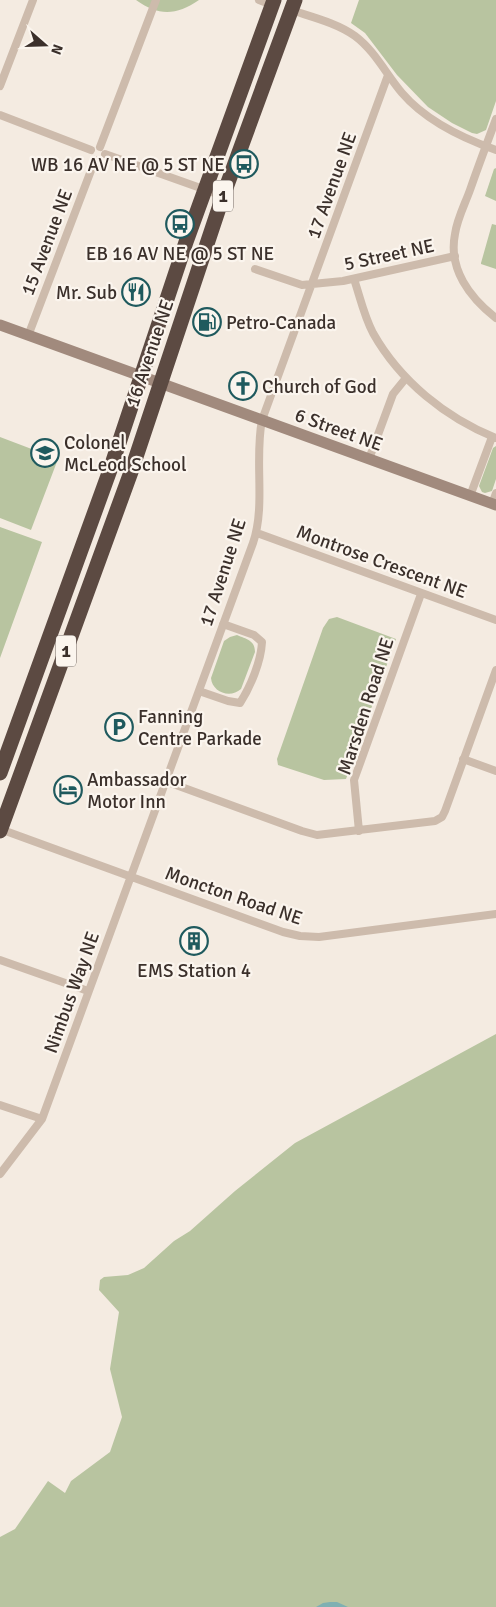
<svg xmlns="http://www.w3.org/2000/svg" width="496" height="1607" viewBox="0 0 496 1607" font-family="Signika,sans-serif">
	<rect width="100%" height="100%" fill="#f4ebe1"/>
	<path fill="#b8c4a0" d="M136,0h63c-23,16 -41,16 -63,0z
		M359,0h137v101l-10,29 -9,4 -5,-1 -20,-10 -24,-16 -31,-32 -32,-42 -14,-10z
		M496,168v33l-11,-5 9,-27z
		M492,224l4,1v44l-15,-5v-1z
		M0,437l58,22 -27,71 -31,-12z
		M496,446v33l-4,12 -7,2 -3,-1 -3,-6 14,-38z
		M0,527l42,15 -42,116z
		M337,617l59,22 -50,140 -22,1 -46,-15 -1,-6 46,-131 6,-9z
		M237,635c9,4 18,5 18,17l-14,37c-11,10 -29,3 -30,-11l13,-37 6,-4z
		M496,1034v573h-496v-70l15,-8 33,-48 17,12 6,-12 39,-29 12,-35 -12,-48 9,-57 -20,-22 1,-10 4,-3 24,-2 16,-7 30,-27 16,-10 45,-40 60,-48z"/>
	<path fill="#7fb0b2" d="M330,1602h7l11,5h-32l7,-4z"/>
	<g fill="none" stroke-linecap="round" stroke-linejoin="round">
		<path stroke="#cdbbac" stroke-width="8" d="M259,0l13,5
			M291,10c21,7 46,13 64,26 20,15 31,38 47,57 24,28 60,45 94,57
			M0,86l33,-86
			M0,115l91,35
			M496,119c-9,24 -18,48 -26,71 -5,14 -13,29 -15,44 -7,35 15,64 41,84
			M100,147l56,-147
			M105,154l118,42
			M255,269l47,16 41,-4 112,-25
			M354,279c6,18 10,37 19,54 27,48 73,85 123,105
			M28,336l67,-176
			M369,459l24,-65 13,-16
			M470,496l22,-59
			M492,504l4,-11
			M257,533l239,87
			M199,691l29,10 12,2c11,-17 21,-42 22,-61l-8,-7 -31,-11
			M463,759l33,12
			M165,781l137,50 15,4 118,-14 7,-4 3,-6 51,-141
			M0,829l283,103 17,4 19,1 177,-23
			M359,831l-5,-51 67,-186
			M0,960l88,31
			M0,1105l42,14
			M0,1174l42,-55 211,-576c13,-38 1,-83 9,-123l126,-345"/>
		<path stroke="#a18a7d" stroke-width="11" d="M0,325l496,180"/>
		<path stroke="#5c4a42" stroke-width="15" d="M0,773l110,-303 76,-228 88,-242
			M0,831l131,-359 92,-276 72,-196"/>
	</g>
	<defs>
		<symbol id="bus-ring" viewBox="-11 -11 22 22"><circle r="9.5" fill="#fbf5ee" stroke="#1f5a5e" stroke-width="1.5"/><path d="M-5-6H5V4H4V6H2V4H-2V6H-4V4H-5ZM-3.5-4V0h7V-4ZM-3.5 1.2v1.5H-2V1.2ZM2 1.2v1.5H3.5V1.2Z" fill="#1f5a5e"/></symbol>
		<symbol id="restaurant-ring" viewBox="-11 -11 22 22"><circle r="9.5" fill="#fbf5ee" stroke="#1f5a5e" stroke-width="1.5"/><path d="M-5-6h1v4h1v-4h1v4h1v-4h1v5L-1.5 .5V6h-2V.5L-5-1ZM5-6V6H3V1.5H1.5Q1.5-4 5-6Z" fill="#1f5a5e"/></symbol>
		<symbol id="fuel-ring" viewBox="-11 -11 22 22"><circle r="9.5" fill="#fbf5ee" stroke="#1f5a5e" stroke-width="1.5"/><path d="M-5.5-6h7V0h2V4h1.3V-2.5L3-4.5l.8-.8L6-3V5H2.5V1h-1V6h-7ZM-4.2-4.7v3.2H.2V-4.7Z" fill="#1f5a5e"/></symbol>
		<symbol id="church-ring" viewBox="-11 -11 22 22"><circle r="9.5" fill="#fbf5ee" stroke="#1f5a5e" stroke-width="1.5"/><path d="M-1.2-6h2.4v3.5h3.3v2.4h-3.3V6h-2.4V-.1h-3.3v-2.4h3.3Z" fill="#1f5a5e"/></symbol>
		<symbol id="school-ring" viewBox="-11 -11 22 22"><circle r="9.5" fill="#fbf5ee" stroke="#1f5a5e" stroke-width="1.5"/><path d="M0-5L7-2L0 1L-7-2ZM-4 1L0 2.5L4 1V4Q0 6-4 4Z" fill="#1f5a5e"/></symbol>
		<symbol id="parking-ring" viewBox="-11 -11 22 22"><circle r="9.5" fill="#fbf5ee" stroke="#1f5a5e" stroke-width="1.5"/><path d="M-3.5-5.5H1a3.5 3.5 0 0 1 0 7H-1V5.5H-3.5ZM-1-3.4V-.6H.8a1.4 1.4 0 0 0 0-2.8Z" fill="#1f5a5e"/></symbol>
		<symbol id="hotel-ring" viewBox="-11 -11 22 22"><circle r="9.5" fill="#fbf5ee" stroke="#1f5a5e" stroke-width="1.5"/><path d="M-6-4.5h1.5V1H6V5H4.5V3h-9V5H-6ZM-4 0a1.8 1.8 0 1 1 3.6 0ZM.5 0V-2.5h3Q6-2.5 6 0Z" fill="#1f5a5e"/></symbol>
		<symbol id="building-ring" viewBox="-11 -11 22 22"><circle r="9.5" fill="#fbf5ee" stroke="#1f5a5e" stroke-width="1.5"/><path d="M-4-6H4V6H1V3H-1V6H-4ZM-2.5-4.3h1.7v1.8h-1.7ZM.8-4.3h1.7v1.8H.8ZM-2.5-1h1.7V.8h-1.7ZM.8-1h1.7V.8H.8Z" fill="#1f5a5e"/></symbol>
	</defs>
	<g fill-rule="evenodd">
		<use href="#bus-ring" x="228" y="148" width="32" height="32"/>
		<use href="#bus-ring" x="164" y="208" width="32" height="32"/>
		<use href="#restaurant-ring" x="120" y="276" width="32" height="32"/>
		<use href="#fuel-ring" x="191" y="306" width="32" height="32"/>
		<use href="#church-ring" x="227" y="370" width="32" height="32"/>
		<use href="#school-ring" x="29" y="437" width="32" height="32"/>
		<use href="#parking-ring" x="103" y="711" width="32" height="32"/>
		<use href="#hotel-ring" x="52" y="774" width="32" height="32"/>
		<use href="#building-ring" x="178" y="925" width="32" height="32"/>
	</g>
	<g text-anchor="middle" stroke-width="4.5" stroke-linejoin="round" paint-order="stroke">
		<g fill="#fbf5ee" stroke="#756b66" stroke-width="1">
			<rect x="213" y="180.5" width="20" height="31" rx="4"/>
			<rect x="56" y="635.5" width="20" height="31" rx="4"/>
		</g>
		<g font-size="18" font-weight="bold" fill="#3b302b">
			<text x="223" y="202">1</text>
			<text x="66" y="657">1</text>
		</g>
		<g font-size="19" fill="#3b302b" stroke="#fbf5ee" text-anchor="start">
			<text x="225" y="171" text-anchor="end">WB 16 AV NE @ 5 ST NE</text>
			<text x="180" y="260" text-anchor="middle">EB 16 AV NE @ 5 ST NE</text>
			<text x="117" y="299" text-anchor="end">Mr. Sub</text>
			<text x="226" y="329">Petro-Canada</text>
			<text x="262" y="393">Church of God</text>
			<text x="64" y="449">Colonel<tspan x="64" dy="22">McLeod School</tspan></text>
			<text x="138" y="723">Fanning<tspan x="138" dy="22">Centre Parkade</tspan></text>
			<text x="87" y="786">Ambassador<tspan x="87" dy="22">Motor Inn</tspan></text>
			<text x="194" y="977" text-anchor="middle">EMS Station 4</text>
		</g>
		<g font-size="19" fill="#3b302b" stroke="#fbf5ee">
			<text transform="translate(331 185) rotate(-70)" y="7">17 Avenue NE</text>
			<text transform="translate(46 242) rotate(-69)" y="7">15 Avenue NE</text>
			<text transform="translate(389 254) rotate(-12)" y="7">5 Street NE</text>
			<text transform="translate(149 353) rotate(-71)" y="7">16 Avenue NE</text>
			<text transform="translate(339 429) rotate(20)" y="7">6 Street NE</text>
			<text transform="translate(382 561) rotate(20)" y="7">Montrose Crescent NE</text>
			<text transform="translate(222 572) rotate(-72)" y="7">17 Avenue NE</text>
			<text transform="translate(365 706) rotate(-72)" y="7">Marsden Road NE</text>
			<text transform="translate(234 895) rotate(19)" y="7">Moncton Road NE</text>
			<text transform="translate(71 992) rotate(-70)" y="7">Nimbus Way NE</text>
		</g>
	</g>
	<g transform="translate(45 45) rotate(110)" stroke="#fbf5ee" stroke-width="4" paint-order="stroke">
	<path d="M0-4L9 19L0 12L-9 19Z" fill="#3b302b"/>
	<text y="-8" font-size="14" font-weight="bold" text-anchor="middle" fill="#3b302b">N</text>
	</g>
</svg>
